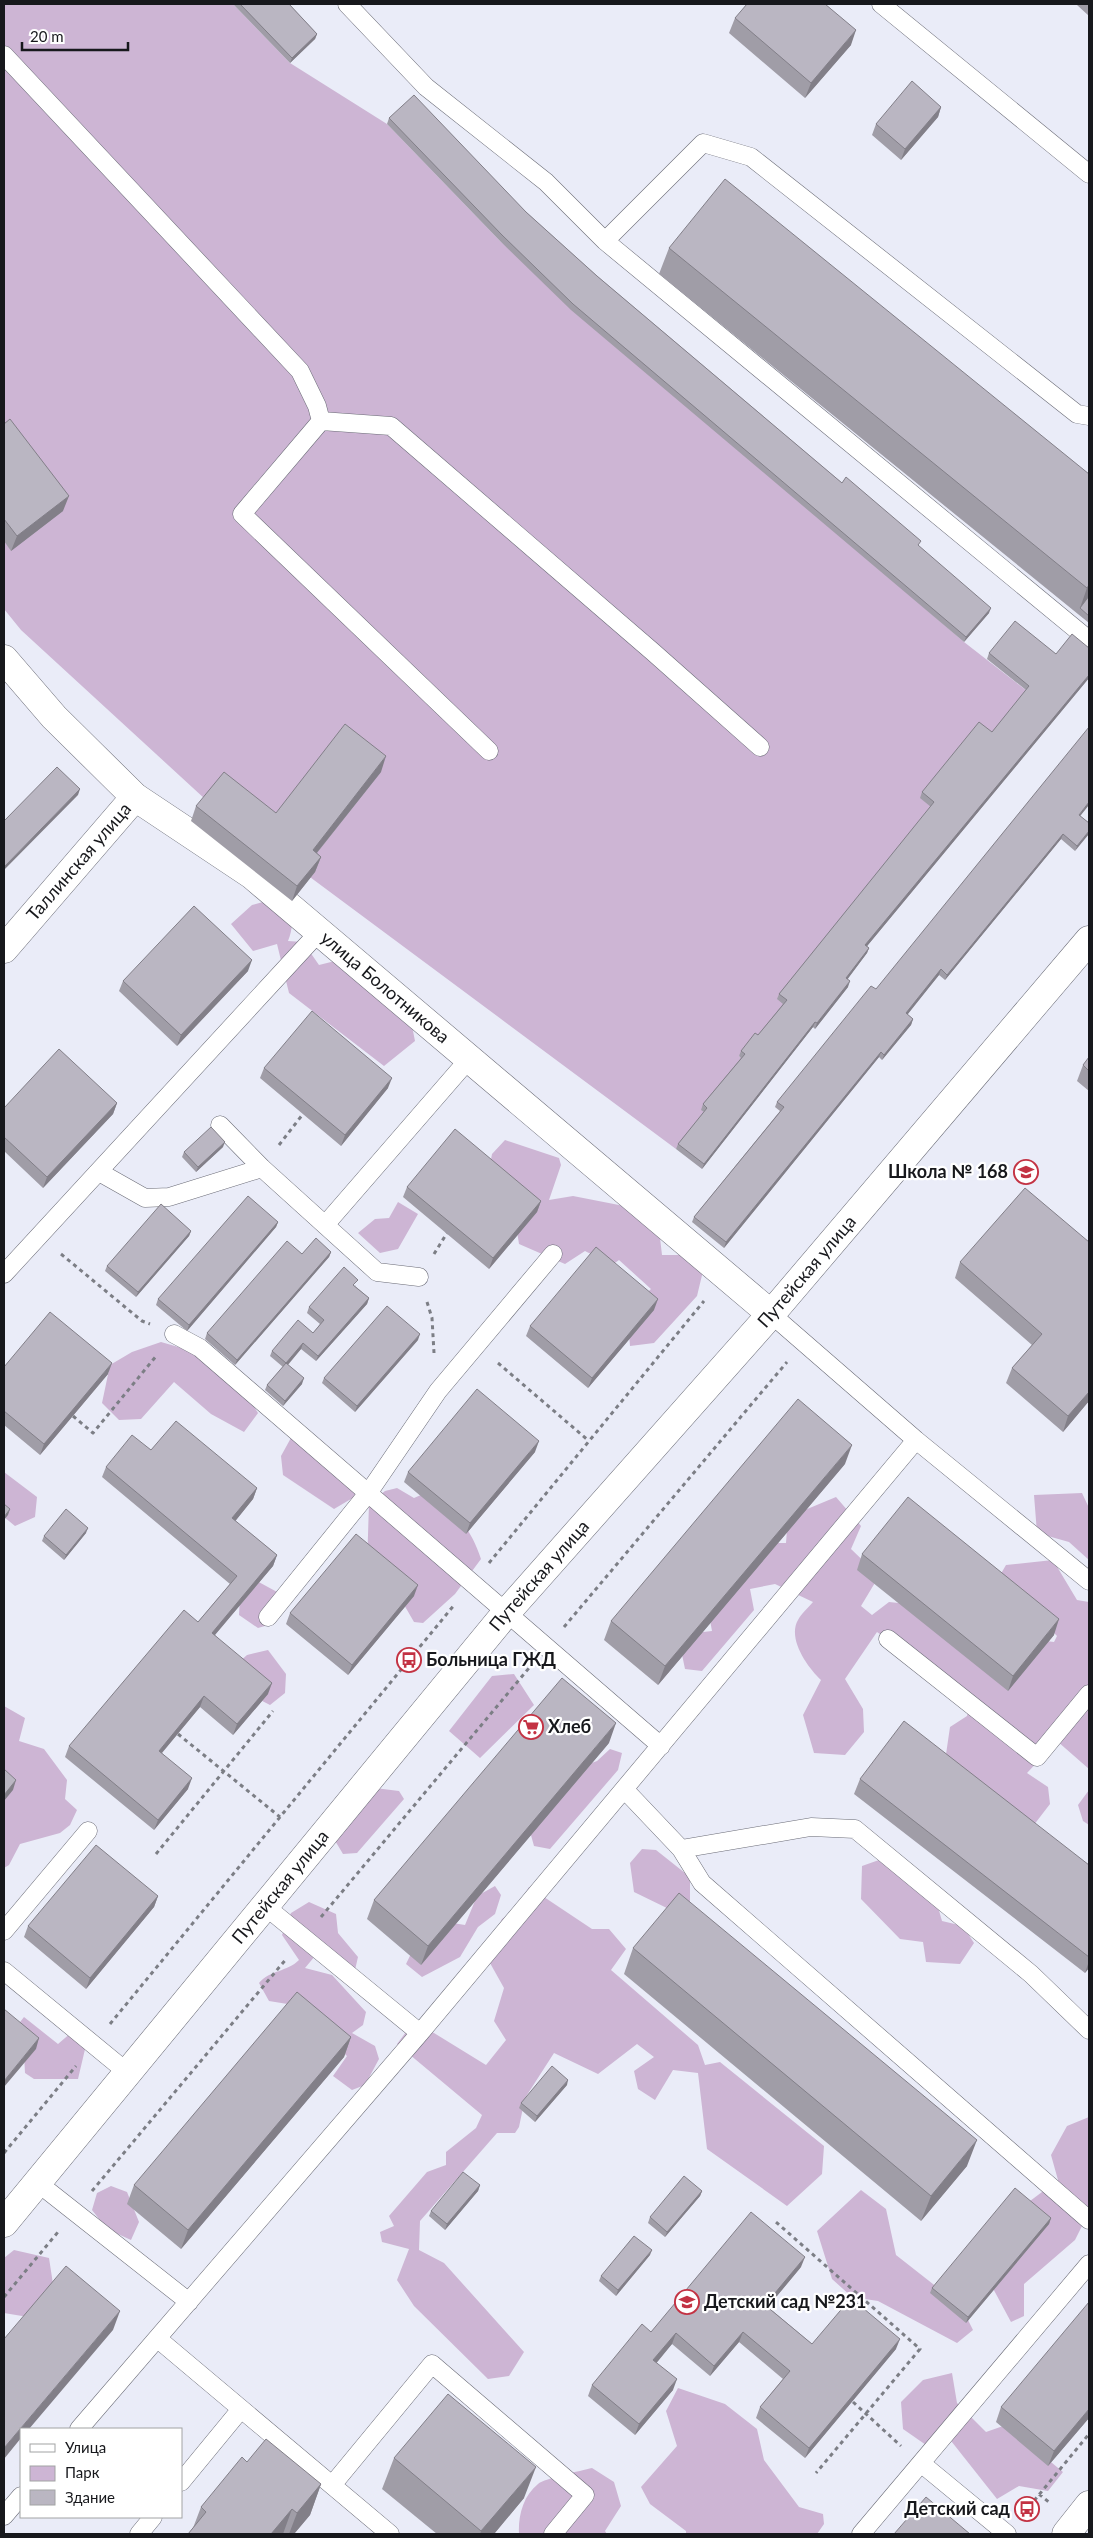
<svg xmlns="http://www.w3.org/2000/svg" width="1093" height="2538" viewBox="0 0 1093 2538" font-family="Lato,sans-serif">
	<rect width="100%" height="100%" fill="#eaecf8"/>
	<path fill="#cdb5d4" d="M4,4h229l57,59 97,61 113,117 464,401 63,49 -95,117 -147,197 -46,51 4,3 -41,51 3,3 -29,36 -471,-350 -184,-169 -17,-21z
		M270,900c19,14 27,17 18,41l15,1 16,23 16,-4 76,60 4,20 -31,25 -95,-73 -12,-49 -24,7 -22,-27 21,-19z
		M505,1140l54,18 2,7 -12,35 24,-4 51,10 36,32 2,17h26l15,16 -6,25 -43,47 -24,3 -3,-34 24,-23 -32,-29 -7,5 -27,-14 -20,13 -46,-20 -3,-19 -30,-39 6,-32z
		M398,1202l20,12 -20,35 -18,4 -22,-20 17,-14 14,-1z
		M161,1342l31,9 48,34 18,28 -14,19 -33,-18 -37,-32 -33,37 -22,1 -17,-17 8,-38 22,-13z
		M292,1436c47,10 46,19 64,60l-22,13 -51,-34 -2,-19z
		M4,1472l33,25 -2,20 -20,9 -11,-9z
		M397,1488l17,10 16,-7c26,23 40,35 51,68l-26,35 -32,29 -9,-1 -11,-19 -36,-38 2,-61 16,-13z
		M1082,1493l7,15v52l-20,-18 -32,-9 -3,-38z
		M836,1497l25,29 -10,23 28,27 -18,30 11,9 17,-13 19,2 77,29 69,9 3,-6 -58,-59 7,-12 47,-5 24,40 12,2v167l-32,-28 -30,32 21,14 2,17 -20,26 -86,-62 6,-41 17,-11 4,-18 -94,-66 -32,47 18,30 1,23 -19,23 -31,-2 -11,-38 18,-35c-13,-12 -34,-41 -23,-60 3,-6 10,-12 15,-18l-38,-18 -25,5 4,21 -52,61 -17,-2 -6,-29 7,-6 26,-3 -7,-38 42,-50h39l2,-26z
		M255,1580l35,19 -15,24 -17,5 -19,-13 1,-18z
		M268,1650l18,24 -1,19 -15,12 -29,-15 -12,-19 18,-16z
		M514,1674l20,31 -54,53 -31,-27 43,-55z
		M4,1706l21,12 -6,23 25,8 23,31 -2,19 12,11 -7,15 -10,8 -40,11 -11,21 -5,3z
		M610,1749l12,4 -4,17 -68,79 -16,-3 -5,-18 47,-59 21,-8z
		M375,1788l24,3 5,8 -47,54 -14,1 -9,-15z
		M1089,1790v35l-6,-4 -5,-16z
		M642,1849l14,1 34,27v25l-17,9 -39,-19 -4,-29z
		M879,1860l59,47 4,14 21,5 11,17 -14,21 -34,-2 -3,-20 -23,-3 -39,-40 1,-33z
		M495,1886l6,9 -6,19 -17,13 -18,30 -38,20 -16,-13 22,-45 37,6 12,-29z
		M529,1887l63,42h17l17,20 -15,21 87,75 7,20 15,-3 104,84 -2,28 -35,32 -80,-57 -9,-76 -25,-3 -18,30 -17,-11 -4,-18 20,-14 -17,-13 -39,30 -44,-21 -29,45 -6,29 -4,6h-18l-77,88 -1,29 25,13 80,89 -15,24 -21,3 -74,-73 -17,-26 12,-31 -27,-7 -2,-10 14,-6 -5,-10 38,-44 19,-7v-13l30,-24 6,-13 -85,-71 9,-12 15,-7 65,40 20,-25 -12,-19 10,-33 -14,-25 5,-29 7,-15 13,-9z
		M309,1902l27,12 2,19 20,24 -3,13 -40,-14 -10,12 27,7 34,37 -3,13 -11,8 23,13 4,13 -14,26 -13,5 -19,-14 14,-20 -30,-27 -5,-21 -43,-7 -10,-18c11,-13 28,-11 40,-23l-17,-25 9,-22z
		M24,2017l34,27 14,-12 14,13 -8,34h-44l-9,-6 -1,-19 -18,-14z
		M1089,2117v95l-14,28 -51,44v32l-13,6 -30,-56 21,-44 56,-42 -7,-25 16,-29z
		M111,2186l16,6 12,30 -8,18 -24,-11 -15,-19 5,-17z
		M861,2190l25,19 10,46 65,51 12,24 -16,13 -79,-42 -26,-4 -20,-18 -15,-48z
		M14,2250l35,8 4,26 -25,33 -24,-4v-55z
		M952,2373l5,30 29,29 20,-7 57,47 -15,19 -29,-5 -22,13 -53,-67 -18,13 -23,-16 -2,-27 22,-22z
		M678,2388l47,16 32,25 7,31 35,47 24,7 1,10 -7,10h-131v-3l-36,-27 -9,-17 36,-41 -11,-35z
		M592,2468l22,14 7,24 -16,25 2,3h-88c-1,-18 4,-38 19,-50 7,-6 43,-13 54,-16z"/>
	<g fill="none" stroke-linecap="round" stroke-linejoin="round">
		<defs>
			<path id="lane" d="M347,4l79,83 120,95 59,59 484,399
				M881,4l208,170
				M4,55l296,316 17,35 4,15 70,5 262,226 107,95
				M605,241l98,-98 48,14 326,257 12,2
				M321,421l-79,93 247,237
				M220,1125l42,43 115,104 42,5
				M99,1172l46,26 24,-1 93,-29
				M325,1225l144,-166
				M4,1274l315,-342
				M771,1314l145,126 173,141
				M174,1334l26,14 461,398
				M268,1617l101,-125 69,-101 115,-137
				M888,1639l149,118 52,-63
				M625,1790l56,59 21,34 387,337
				M681,1849l130,-22 44,2 176,145 58,56
				M265,1906l155,127
				M4,1931l84,-100
				M4,1971l124,102
				M38,2183l151,119
				M158,2339l232,195
				M79,2429l341,-396 496,-593
				M922,2464l85,70
				M181,2482l60,-73
				M333,2484l99,-120 153,131 -32,39
				M4,2516l17,-20
				M139,2534l14,-17
				M861,2534l228,-270"/>
			<g id="street">
				<path id="s1" d="M4,659l50,58 81,80 117,78 519,439"/>
				<path id="s2" d="M4,949l131,-152"/>
				<path id="s3" d="M4,2223l502,-610 265,-299 318,-374"/>
			</g>
			<path id="secondary" d="M1066,2534l23,-29"/>
		</defs>
		<use href="#lane" stroke="#6a6b76" stroke-width="19"/>
		<use href="#street" stroke="#6a6b76" stroke-width="29"/>
		<use href="#secondary" stroke="#6a6b76" stroke-width="29"/>
		<path stroke="#7c7e85" stroke-width="3" stroke-dasharray="4 4" stroke-linecap="butt" d="M279,1145l24,-31
			M61,1254l81,67 8,3
			M434,1254l13,-21
			M427,1302l5,16 2,35
			M498,1363l91,78
			M73,1416l20,17 64,-78
			M489,1563l215,-262
			M564,1627l223,-265
			M178,1734l102,83
			M156,1854l117,-143
			M321,1917l208,-249
			M110,2024l345,-420
			M4,2153l72,-87
			M92,2191l195,-233
			M776,2222l144,127 -104,124
			M4,2297l54,-65
			M853,2402l48,44
			M1039,2494l11,9
			M1024,2513l65,-79"/>
		<use href="#lane" stroke="#fff" stroke-width="18"/>
		<use href="#street" stroke="#fff" stroke-width="28"/>
		<use href="#secondary" stroke="#fff" stroke-width="28"/>
	</g>
	<path fill="#a09da7" d="M233,4h56l28,30 -2,5 -25,24z
		M1078,4h11v12l-12,-11z
		M735,18l116,27 -46,53 -76,-65z
		M941,107l-3,10 -37,43 -29,-25 4,-11z
		M389,118l137,94 71,64 245,207 77,64 70,66 -25,29 -393,-332 -71,-69 -113,-117z
		M669,248l420,226v149l-430,-349z
		M4,424l59,87 -52,40 -7,-10z
		M1089,648v30l-222,268 2,2 -2,5 -20,26 1,8 -33,42 -2,-2 -111,142 -26,-20 2,-5 26,-32 -3,-2 2,-6 38,-46 -2,-2 2,-5 17,-16 25,-31 -6,-5 2,-5 152,-187 -11,-9 2,-6 70,-60 34,-42 -39,-31 2,-6 67,1z
		M381,772l-64,81 4,4 -6,15 -23,29 -101,-80 5,-15 80,7z
		M1080,816l9,7 -14,28 -14,-12 -116,141 -6,-5 -32,39 6,5 -2,6 -29,35 -3,-3 -155,191 -32,-26 2,-5 86,-106 -5,-4 2,-5 99,-113z
		M248,971l-71,75 -58,-55 4,-10z
		M1089,1057v34l-12,-10 6,-16z
		M264,1068l124,20 -47,58 -81,-68z
		M117,1103l-4,11 -70,74 -39,-37v-43z
		M223,1147l-27,25 -14,-15 2,-5z
		M407,1187l134,14 -4,11 -48,57 -86,-72z
		M278,1222l-2,5 -89,104 -31,-26 2,-6z
		M191,1231l-2,5 -53,61 -31,-26 2,-5z
		M1089,1242v159l-26,31 -57,-49 6,-15 20,-23 -77,-67 5,-16z
		M331,1252l-2,5 -94,108 -30,-26 2,-6 95,-79z
		M356,1285l-1,1 14,12 -2,6 -51,57 -15,-12 -13,16 14,19 -19,22 -18,-16 2,-5 16,-18 -13,-11 2,-5 41,-18 7,-9 -13,-11 2,-6z
		M654,1310l-66,78 -62,-52 4,-10z
		M418,1340l-63,72 -33,-29 2,-5z
		M4,1367l104,7 -68,81 -36,-30z
		M151,1450l106,38 -4,11 -18,22 42,34 -4,11 -58,69 53,59 -35,41 -33,-28 -38,46 26,36 -34,41 -89,-73 4,-11 129,-124 32,-38 -128,-107 4,-10z
		M535,1452l-69,82 -62,-52 4,-10z
		M845,1464l-187,221 -54,-45 7,-19z
		M86,1533l-22,27 -22,-19 2,-5z
		M862,1554l192,81 -46,56 -151,-121z
		M414,1596l-66,79 -62,-51 4,-11z
		M609,1743l-188,222 -54,-46 7,-19z
		M860,1779l229,86v103l-4,5 -231,-179z
		M158,1896l-4,11 -68,82 -62,-52 4,-11z
		M633,1948l334,218 -46,55 -297,-247z
		M351,2037l-7,20 -163,192 -54,-45 7,-19z
		M567,2085l-32,37 -16,-14 2,-5z
		M480,2185l-2,6 -33,39 -16,-14 2,-5z
		M702,2191l-2,5 -35,41 -17,-14 2,-6z
		M1051,2218l-2,6 -83,99 -36,-30 2,-5z
		M650,2255l-34,41 -17,-15 2,-5z
		M801,2267l-33,40 44,37 84,5 -91,109 -49,-40 4,-11 23,-28 -44,-37 -29,34 -38,-32 -16,18 17,28 -38,45 -47,-39 4,-11 59,-53z
		M1001,2407l88,11 -41,48 -52,-44z
		M394,2458l130,40 -30,36h-57l-55,-45z
		M247,2462l74,22 -11,31 -16,19h-106l5,-6 8,-21z"/>
	<path fill="#827f88" d="M856,30l-5,15 -46,53 6,-15z
		M317,34l-2,5 -25,24 2,-5z
		M941,107l-3,10 -37,43 4,-11z
		M69,496l-6,15 -52,40 6,-15z
		M1089,585v14l-9,9 7,-20z
		M991,608l-2,5 -25,29 2,-5z
		M1089,675v3l-226,273 2,-6z
		M386,756l-5,16 -74,93 6,-15z
		M80,789l-2,6 -74,75v-3z
		M1089,802v3l-12,15 2,-5z
		M1089,831v3l-14,17 2,-5z
		M1063,834l-2,5 -116,141 2,-5z
		M321,857l-6,15 -23,29 5,-15z
		M869,948l-2,5 -23,31 2,-6z
		M252,960l-4,11 -71,75 4,-11z
		M941,969l-2,6 -35,44 2,-6z
		M850,981l-2,6 -33,42 2,-6z
		M913,1019l-2,6 -29,35 2,-5z
		M815,1022l-2,5 -111,142 2,-5z
		M881,1052l-2,5 -155,191 2,-6z
		M392,1078l-4,10 -47,58 4,-11z
		M117,1103l-4,11 -70,74 4,-11z
		M225,1142l-2,5 -27,25 2,-5z
		M541,1201l-4,11 -48,57 4,-11z
		M278,1222l-2,5 -89,104 2,-6z
		M191,1231l-2,5 -53,61 2,-5z
		M331,1252l-2,5 -94,108 2,-5z
		M369,1298l-2,6 -51,57 2,-5z
		M658,1299l-4,11 -66,78 4,-10z
		M420,1334l-2,6 -63,72 2,-6z
		M303,1343l-2,6 -17,20 2,-6z
		M112,1363l-4,11 -68,81 4,-11z
		M304,1378l-2,6 -19,22 2,-5z
		M1089,1392v9l-26,31 5,-16z
		M539,1441l-4,11 -69,82 4,-11z
		M852,1445l-7,19 -187,221 7,-19z
		M257,1488l-4,11 -24,30 3,-11z
		M10,1509l-2,6 -4,5v-3z
		M88,1528l-2,5 -22,27 2,-5z
		M277,1555l-4,11 -65,77 4,-10z
		M418,1585l-4,11 -66,79 4,-10z
		M1059,1619l-5,16 -46,56 5,-15z
		M272,1683l-4,11 -35,41 4,-11z
		M204,1696l-4,11 -45,54 4,-10z
		M616,1723l-7,20 -188,222 7,-19z
		M192,1778l-4,11 -34,41 4,-10z
		M16,1780l-3,10 -9,11v-6z
		M158,1896l-4,11 -68,82 4,-11z
		M1089,1961v7l-4,5z
		M351,2037l-7,20 -163,192 7,-19z
		M39,2038l-3,11 -32,38v-6z
		M568,2080l-1,5 -32,37 2,-6z
		M977,2140l-10,26 -46,55 10,-25z
		M480,2185l-2,6 -33,39 2,-6z
		M702,2191l-2,5 -35,41 2,-5z
		M1051,2218l-2,6 -83,99 2,-6z
		M652,2250l-2,5 -34,41 2,-6z
		M805,2257l-4,10 -40,48 4,-10z
		M120,2311l-7,19 -84,99h-8v9l-17,21v-11z
		M743,2332l-4,10 -29,34 4,-10z
		M676,2333l-4,11 -22,27 3,-11z
		M900,2339l-4,10 -91,109 4,-10z
		M677,2379l-4,11 -38,45 4,-11z
		M1089,2409v9l-41,48 6,-15z
		M536,2467l-12,31 -30,36h-14l1,-3z
		M321,2484l-11,31 -16,19h-5l8,-21z
		M292,2509l-9,25h-12z"/>
	<path fill="#bab6c2" stroke="#827f88" d="M240,4h49l28,30 -25,24z
		M747,4h78l31,26 -45,53 -76,-65z
		M912,81l29,26 -36,42 -29,-25z
		M414,95l112,117 71,64 245,207 4,-6 75,64 -3,4 73,63 -25,29 -393,-333 -71,-69 -113,-117z
		M725,179l364,295v111l-2,3 -418,-340z
		M10,419l59,77 -52,40 -13,-17v-95z
		M1089,596v20l-9,-8z
		M1015,621l41,33 16,-20 17,14v27l-224,270 4,3 -23,30 4,3 -33,42 -2,-1 -111,142 -26,-20 29,-36 -4,-4 42,-50 -4,-3 14,-18 3,2 29,-35 -8,-6 155,-192 -12,-10 57,-70 13,10 37,-46 -40,-33z
		M345,724l41,32 -73,94 8,7 -24,29 -101,-80 28,-34 52,41z
		M1089,727v75l-10,13 10,8v8l-12,15 -14,-12 -116,141 -6,-6 -35,44 7,6 -29,36 -3,-3 -155,190 -32,-25 90,-110 -7,-5 94,-116 5,3z
		M57,767l23,22 -76,78v-46z
		M194,906l58,54 -71,75 -58,-54z
		M312,1011l80,67 -47,57 -81,-67z
		M59,1049l58,54 -70,74 -43,-40v-29z
		M1089,1057v14l-6,-6z
		M211,1127l14,15 -27,25 -14,-15z
		M455,1129l86,72 -48,57 -86,-71z
		M1025,1188l64,54v150l-21,24 -56,-48 30,-34 -82,-72z
		M248,1196l30,26 -89,103 -31,-26z
		M161,1204l30,27 -53,61 -31,-26z
		M316,1238l15,14 -94,108 -30,-27 80,-92 15,13z
		M596,1247l62,52 -66,79 -62,-52z
		M344,1267l14,13 -5,5 16,13 -51,58 -15,-13 -17,20 -14,-12 26,-31 15,13 11,-13 -15,-13z
		M387,1306l33,28 -63,72 -33,-28z
		M50,1312l62,51 -68,81 -40,-33v-44z
		M286,1363l18,15 -19,23 -18,-16z
		M477,1389l62,52 -69,82 -62,-51z
		M798,1399l54,46 -187,221 -54,-45z
		M176,1421l81,67 -25,30 45,37 -65,78 60,50 -35,41 -33,-28 -45,55 33,27 -34,42 -89,-74 115,-136 14,12 39,-46 -131,-109 26,-32 19,15z
		M908,1497l151,122 -46,57 -151,-122z
		M4,1504l6,5 -6,8z
		M66,1509l22,19 -22,27 -22,-19z
		M356,1534l62,51 -66,80 -62,-52z
		M562,1678l54,45 -188,223 -54,-46z
		M904,1721l185,144v92l-229,-178z
		M4,1769l12,11 -12,15z
		M96,1845l62,51 -68,82 -62,-52z
		M679,1893l298,247 -46,56 -298,-248z
		M297,1992l54,45 -163,193 -54,-45z
		M4,2009l35,29 -35,43z
		M552,2066l16,14 -31,36 -16,-13z
		M463,2172l17,13 -33,39 -16,-13z
		M684,2176l18,15 -35,41 -17,-15z
		M1015,2188l36,30 -83,99 -36,-29z
		M751,2212l54,45 -40,48 47,39 39,-46 49,41 -91,109 -49,-41 30,-36 -47,-39 -29,34 -38,-33 -23,27 24,19 -38,45 -47,-39 50,-61 9,8z
		M634,2236l18,14 -34,40 -17,-14z
		M66,2266l54,45 -116,137v-109z
		M1089,2302v107l-35,42 -53,-44z
		M448,2394l88,73 -55,64 -87,-73z
		M266,2439l55,45 -24,29 -5,-4 -21,25h-83l18,-22 -5,-5 41,-50 5,5z
		M926,2497l44,37h-76z"/>
	<defs>
		<symbol id="school-ring" viewBox="-11 -11 22 22"><circle r="9.5" fill="#fff" stroke="#c33243" stroke-width="1.5"/><path d="M0-5L7-2L0 1L-7-2ZM-4 1L0 2.5L4 1V4Q0 6-4 4Z" fill="#c33243"/></symbol>
		<symbol id="bus-ring" viewBox="-11 -11 22 22"><circle r="9.5" fill="#fff" stroke="#c33243" stroke-width="1.5"/><path d="M-5-6H5V4H4V6H2V4H-2V6H-4V4H-5ZM-3.5-4V0h7V-4ZM-3.5 1.2v1.5H-2V1.2ZM2 1.2v1.5H3.5V1.2Z" fill="#c33243"/></symbol>
		<symbol id="supermarket-ring" viewBox="-11 -11 22 22"><circle r="9.5" fill="#fff" stroke="#c33243" stroke-width="1.5"/><path d="M-6-5.5h2.5l.6 2H6L4.5 2H-2.5L-4.4-4H-6ZM-1.5 3.2a1.3 1.3 0 1 0 .1 0ZM3 3.2a1.3 1.3 0 1 0 .1 0Z" fill="#c33243"/></symbol>
	</defs>
	<g fill-rule="evenodd">
		<use href="#school-ring" x="1012" y="1158" width="28" height="28"/>
		<use href="#bus-ring" x="395" y="1646" width="28" height="28"/>
		<use href="#supermarket-ring" x="517" y="1713" width="28" height="28"/>
		<use href="#school-ring" x="673" y="2288" width="28" height="28"/>
		<use href="#bus-ring" x="1013" y="2495" width="28" height="28"/>
	</g>
	<g text-anchor="middle" stroke-width="4.5" stroke-linejoin="round" paint-order="stroke">
		<g font-size="18" fill="#17181c" stroke="#fff">
			<text dy="6" stroke="none"><textPath href="#s2" startOffset="115">Таллинская улица</textPath></text>
			<text dy="6" stroke="none"><textPath href="#s1" startOffset="505">улица Болотникова</textPath></text>
			<text dy="6" stroke="none"><textPath href="#s3" startOffset="1245">Путейская улица</textPath></text>
			<text dy="6" stroke="none"><textPath href="#s3" startOffset="840">Путейская улица</textPath></text>
			<text dy="6" stroke="none"><textPath href="#s3" startOffset="435">Путейская улица</textPath></text>
		</g>
		<g font-size="18" font-weight="bold" fill="#17181c" stroke="#fff" text-anchor="start">
			<text x="1008" y="1178" text-anchor="end">Школа № 168</text>
			<text x="426" y="1666">Больница ГЖД</text>
			<text x="548" y="1733">Хлеб</text>
			<text x="704" y="2308">Детский сад №231</text>
			<text x="1010" y="2515" text-anchor="end">Детский сад</text>
		</g>
	</g>
	<rect width="1093" height="2538" fill="none" stroke="#17181c" stroke-width="10"/>
	<rect x="20" y="2428" width="162" height="90" fill="#ffffff" stroke="#a2a3a4"/>
	<rect x="30" y="2444" width="25" height="8" fill="#ffffff" stroke="#a2a3a4"/>
	<text x="65" y="2453" font-size="15" fill="#17181c">Улица</text>
	<rect x="30" y="2466" width="25" height="15" fill="#cdb5d4" stroke="#a2a3a4"/>
	<text x="65" y="2478" font-size="15" fill="#17181c">Парк</text>
	<rect x="30" y="2490" width="25" height="15" fill="#bab6c2" stroke="#a2a3a4"/>
	<text x="65" y="2503" font-size="15" fill="#17181c">Здание</text>
	<path d="M22 42v8h106v-8" fill="none" stroke="#17181c" stroke-width="2.5"/>
	<text x="30" y="42" font-size="15" fill="#17181c" stroke="#ffffff" stroke-width="4" paint-order="stroke">20 m</text>
</svg>
